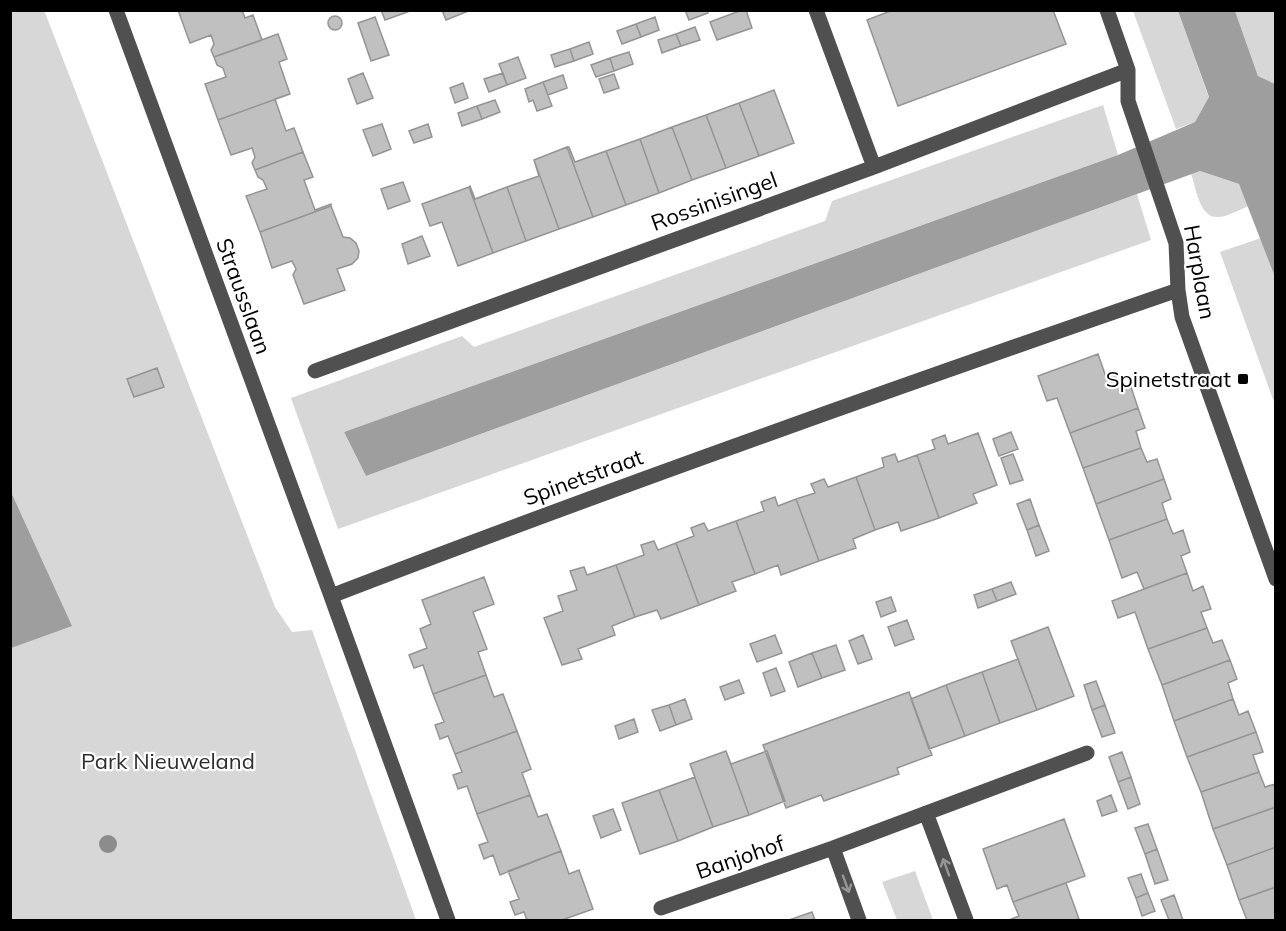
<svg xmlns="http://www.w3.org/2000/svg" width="1286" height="931" viewBox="0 0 1286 931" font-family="Mulish,sans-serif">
	<rect width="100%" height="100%" fill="#fff"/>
	<path fill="#d7d7d7" d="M44,10l231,597 17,25 20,-2 104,290h-405l-1,-909z
		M1133,11h45l31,87 -14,24 -19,7z
		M1235,11h40v73l-17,-8z
		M1103,105l15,50 -774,277 22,44 771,-282 14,46 -813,289 -47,-131 171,-62 12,11 351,-126 7,-20z
		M1200,171l39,13 10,22c-9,3 -23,12 -32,11 -18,0 -21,-30 -26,-43z
		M1261,238l14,39v128l-55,-153z
		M915,871l18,49h-36l-15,-38z"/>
	<path fill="#9e9e9e" d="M1178,11h57l23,65 17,8v193l-36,-93 -39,-13 -834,305 -22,-44 774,-277 77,-33 14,-25z
		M10,490l62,136 -61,22h-1z"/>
	<path fill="#c0c0c0" stroke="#949494" stroke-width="1.5" d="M178,10h64l3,8 8,-3 9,25 -48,17 -3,-7 3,-6 -3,-9 -21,8z
		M381,10h32l-28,10z
		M442,10h29l-25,10z
		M685,10h22l1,3 -19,7z
		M742,10h4l6,18 -35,12 -7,-18z
		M893,10h160l13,34 -168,62 -31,-86z
		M328 23a7 7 0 1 1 14 0a7 7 0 1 1-14 0Z
		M375,17l14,38 -18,6 -13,-38z
		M655,17l4,13 -18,7 -5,-13z
		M636,24l5,13 -19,7 -5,-13z
		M695,27l5,13 -19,6 -5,-12z
		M278,34l9,25 -8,3 11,32 -72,26 -13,-36 21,-7 -3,-9 -6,-3 -3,-8z
		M676,34l5,12 -19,7 -4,-13z
		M589,42l4,12 -19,7 -4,-12z
		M570,49l4,12 -19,6 -4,-12z
		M629,52l4,12 -19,7 -4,-13z
		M518,57l8,21 -19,7 -8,-21z
		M610,58l4,13 -18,6 -5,-12z
		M363,73l10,25 -16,6 -9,-25z
		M503,73l4,12 -18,7 -5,-13z
		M614,74l5,14 -15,5 -5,-14z
		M563,75l4,13 -19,7 -5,-13z
		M543,82l9,24 -15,5 -4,-11 -4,2 -4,-13z
		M463,83l5,15 -13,5 -5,-15z
		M774,90l20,53 -35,13 -20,-53z
		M290,94l-15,5 11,32 8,-3 9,24 -48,18 -3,-7 3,-6 -3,-9 -21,7 -13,-35z
		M495,100l5,12 -18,7 -5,-13z
		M739,103l20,53 -33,12 -20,-53z
		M477,106l5,13 -20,7 -4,-13z
		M706,115l20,53 -34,12 -20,-53z
		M382,124l9,25 -18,7 -10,-26z
		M428,124l4,13 -18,6 -5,-12z
		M672,127l20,53 -33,13 -19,-54z
		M640,139l19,54 -33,12 -20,-54z
		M567,147l26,70 -34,12 -25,-69z
		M567,147h2l6,15 31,-11 20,54 -33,12z
		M303,152l10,25 -9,3 11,30 16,-6v2l-71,26 -14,-36 21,-7 -4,-9 -5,-3 -3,-7z
		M534,160l25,69 -33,12 -19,-54 32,-11z
		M403,182l7,19 -22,8 -7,-20z
		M470,186l5,13 32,-12 19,54 -33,12 -24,-66z
		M469,187l24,66 -35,13 -16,-44 -12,4 -8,-22z
		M331,206l12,31 7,1 6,5 3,8 -1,7 -6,6 -15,5 8,21 -41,14 -11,-29 3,-6 -4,-8 -20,7 -12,-36z
		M422,236l8,20 -22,8 -6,-20z
		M1098,354l8,23 9,-3 6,17 10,-4 7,21 -68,25 -13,-35 -10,3 -9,-25z
		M157,368l7,19 -30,10 -7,-18z
		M1138,408l7,20 -9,3 5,17 -58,20 -13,-35z
		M1011,432l7,17 -19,7 -6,-17z
		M978,433l19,52 -24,9 4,9 -38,15 -22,-63 18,-6 -3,-9 13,-5 3,9z
		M1141,448l6,14 10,-3 7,20 -68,25 -13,-36z
		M895,454l3,8 19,-7 22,63 -38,13 -3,-9 -23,8 -19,-53 28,-10 -2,-9z
		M1013,454l10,26 -13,4 -9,-26z
		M856,477l19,53 -22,9 3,9 -37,13 -23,-62 19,-6 -4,-9 13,-5 4,8z
		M1164,479l7,20 -9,4 5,16 -58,21 -13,-36z
		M775,497l3,9 18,-7 23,62 -38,14 -3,-10 -23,9 -19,-53 28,-10 -3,-9z
		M1030,499l9,26 -12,5 -10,-26z
		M1167,519l6,15 10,-4 7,22 -9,4 6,17 -43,16 -7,-17 -15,6 -13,-38z
		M736,521l19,53 -23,8 4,9 -37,14 -23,-62 18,-7 -3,-8 13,-5 4,8z
		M1039,525l10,26 -13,5 -9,-26z
		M654,541l4,9 18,-7 23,62 -38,14 -4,-9 -22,7 -19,-52 28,-10 -3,-10z
		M616,565l19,52 -23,9 3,9 -37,14 4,10 -20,6 -18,-47 19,-7 -5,-15 19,-6 -7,-19 14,-4 3,8z
		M1187,573l6,18 10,-5 8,23 -10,3 6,16 -59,21 -13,-37 -17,6 -6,-17z
		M484,577l10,27 -21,8 14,37 -9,3 8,23 -53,19 -10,-29 -9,3 -5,-13 18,-7 -7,-19 11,-5 -9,-24z
		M1011,582l5,12 -19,7 -5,-12z
		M992,589l5,12 -19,7 -4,-13z
		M891,597l5,14 -15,6 -5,-15z
		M907,620l7,19 -19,7 -7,-19z
		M1048,627l26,69 -37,14 -26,-69z
		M1207,628l6,15 9,-3 8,20 -68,25 -14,-36z
		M775,635l7,18 -25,9 -7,-18z
		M863,635l9,24 -14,5 -9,-23z
		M836,645l9,25 -23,8 -10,-25z
		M812,653l10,25 -24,9 -9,-25z
		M1018,659l19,51 -37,13 -18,-51z
		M1230,660l7,19 -9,4 5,16 -59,22 -12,-36z
		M776,668l9,23 -14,5 -8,-23z
		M982,672l18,51 -35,13 -19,-51z
		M486,675l8,22 9,-3 14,37 -62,23 -7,-18 -8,3 -5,-14 9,-3 -11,-28z
		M739,680l5,13 -19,7 -5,-13z
		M1096,681l9,24 -13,5 -8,-25z
		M946,685l19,51 -36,13 -18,-50z
		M909,692l23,63 -35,13 2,6 -75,27 -3,-6 -35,13 -23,-63z
		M685,699l7,20 -16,6 -7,-20z
		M1233,699l6,16 9,-4 8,21 -69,25 -13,-36z
		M669,705l7,20 -16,6 -8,-21z
		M1105,705l10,28 -13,4 -10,-27z
		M634,719l4,13 -19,7 -4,-13z
		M517,731l14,38 -9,4 8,22 -53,19 -10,-28 -9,3 -5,-14 9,-3 -7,-18z
		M1256,732l7,20 -10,3 6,17 -58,20 -14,-35z
		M726,751l23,64 -36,12 -23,-63z
		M726,751l5,13 36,-13 18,50 -36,14z
		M1122,752l9,25 -13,5 -9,-25z
		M690,764l23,63 -35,14 -19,-51 36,-13z
		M1259,772l6,15 10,-3 1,23 -63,22 -12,-37z
		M1131,777l9,27 -12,5 -10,-27z
		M659,790l19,51 -38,13 -18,-51z
		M530,795l8,22 9,-3 14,37 -61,24 -7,-20 -9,4 -5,-14 9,-3 -11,-28z
		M1111,795l6,16 -15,5 -5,-15z
		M1276,807v40l-49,18 -14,-36z
		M613,809l8,21 -20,8 -8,-22z
		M1064,819l21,57 -72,26 -6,-17 -10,4 -14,-40z
		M1148,824l9,25 -12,5 -10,-26z
		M1276,847v40l-37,13 -12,-35z
		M1157,849l11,31 -13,4 -10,-30z
		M561,851l8,23 10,-4 14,39 -31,11h-35l-3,-8 -9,3 -5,-13 9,-3 -11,-28z
		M1141,874l7,19 -12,5 -8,-20z
		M1066,883l13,36 -5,1h-65l10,-4 -6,-14z
		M1276,887v33h-29l-8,-20z
		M1148,893l7,18 -13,5 -6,-18z
		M1174,895l9,25h-14l-8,-20z
		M812,912l3,8h-26z"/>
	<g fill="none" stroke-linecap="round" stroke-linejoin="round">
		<path stroke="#505050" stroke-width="15" d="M116,10l215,586
			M816,10l58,157
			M1107,10l21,60v31l48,142 2,47 4,27 94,262
			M315,371l559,-204 254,-97
			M926,813l40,107
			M833,848l26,72
			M661,908l172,-60 254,-95
			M448,920l-117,-324c280,-108 563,-208 847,-306"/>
	</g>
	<circle fill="#8c8c8c" cx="108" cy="844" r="9"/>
	<defs><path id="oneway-shaft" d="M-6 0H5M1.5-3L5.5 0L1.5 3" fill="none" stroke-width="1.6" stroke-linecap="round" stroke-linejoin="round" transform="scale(1.5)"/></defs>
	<g stroke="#969696">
		<use href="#oneway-shaft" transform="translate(946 867) rotate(-110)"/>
		<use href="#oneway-shaft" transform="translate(846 884) rotate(70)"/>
	</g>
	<rect fill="#000" stroke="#fff" stroke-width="2" x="1237" y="373" width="12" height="12" rx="3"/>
	<g text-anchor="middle" stroke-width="4.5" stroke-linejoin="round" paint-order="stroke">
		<g font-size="22" fill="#000" stroke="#fff">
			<text transform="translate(714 201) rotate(-20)" y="8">Rossinisingel</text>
			<text transform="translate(1200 272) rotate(80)" y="8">Harplaan</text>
			<text transform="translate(244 296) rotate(70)" y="8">Strausslaan</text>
			<text transform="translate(583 477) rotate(-20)" y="8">Spinetstraat</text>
			<text transform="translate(740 857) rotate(-19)" y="8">Banjohof</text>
		</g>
		<g font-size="22" fill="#000" stroke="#fff" text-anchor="end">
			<text x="1231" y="387">Spinetstraat</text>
		</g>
		<g font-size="22" fill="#2e2e2e" stroke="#fff">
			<text x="168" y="769">Park Nieuweland</text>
		</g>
	</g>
	<rect width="1286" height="931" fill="none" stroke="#000000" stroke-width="24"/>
</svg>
